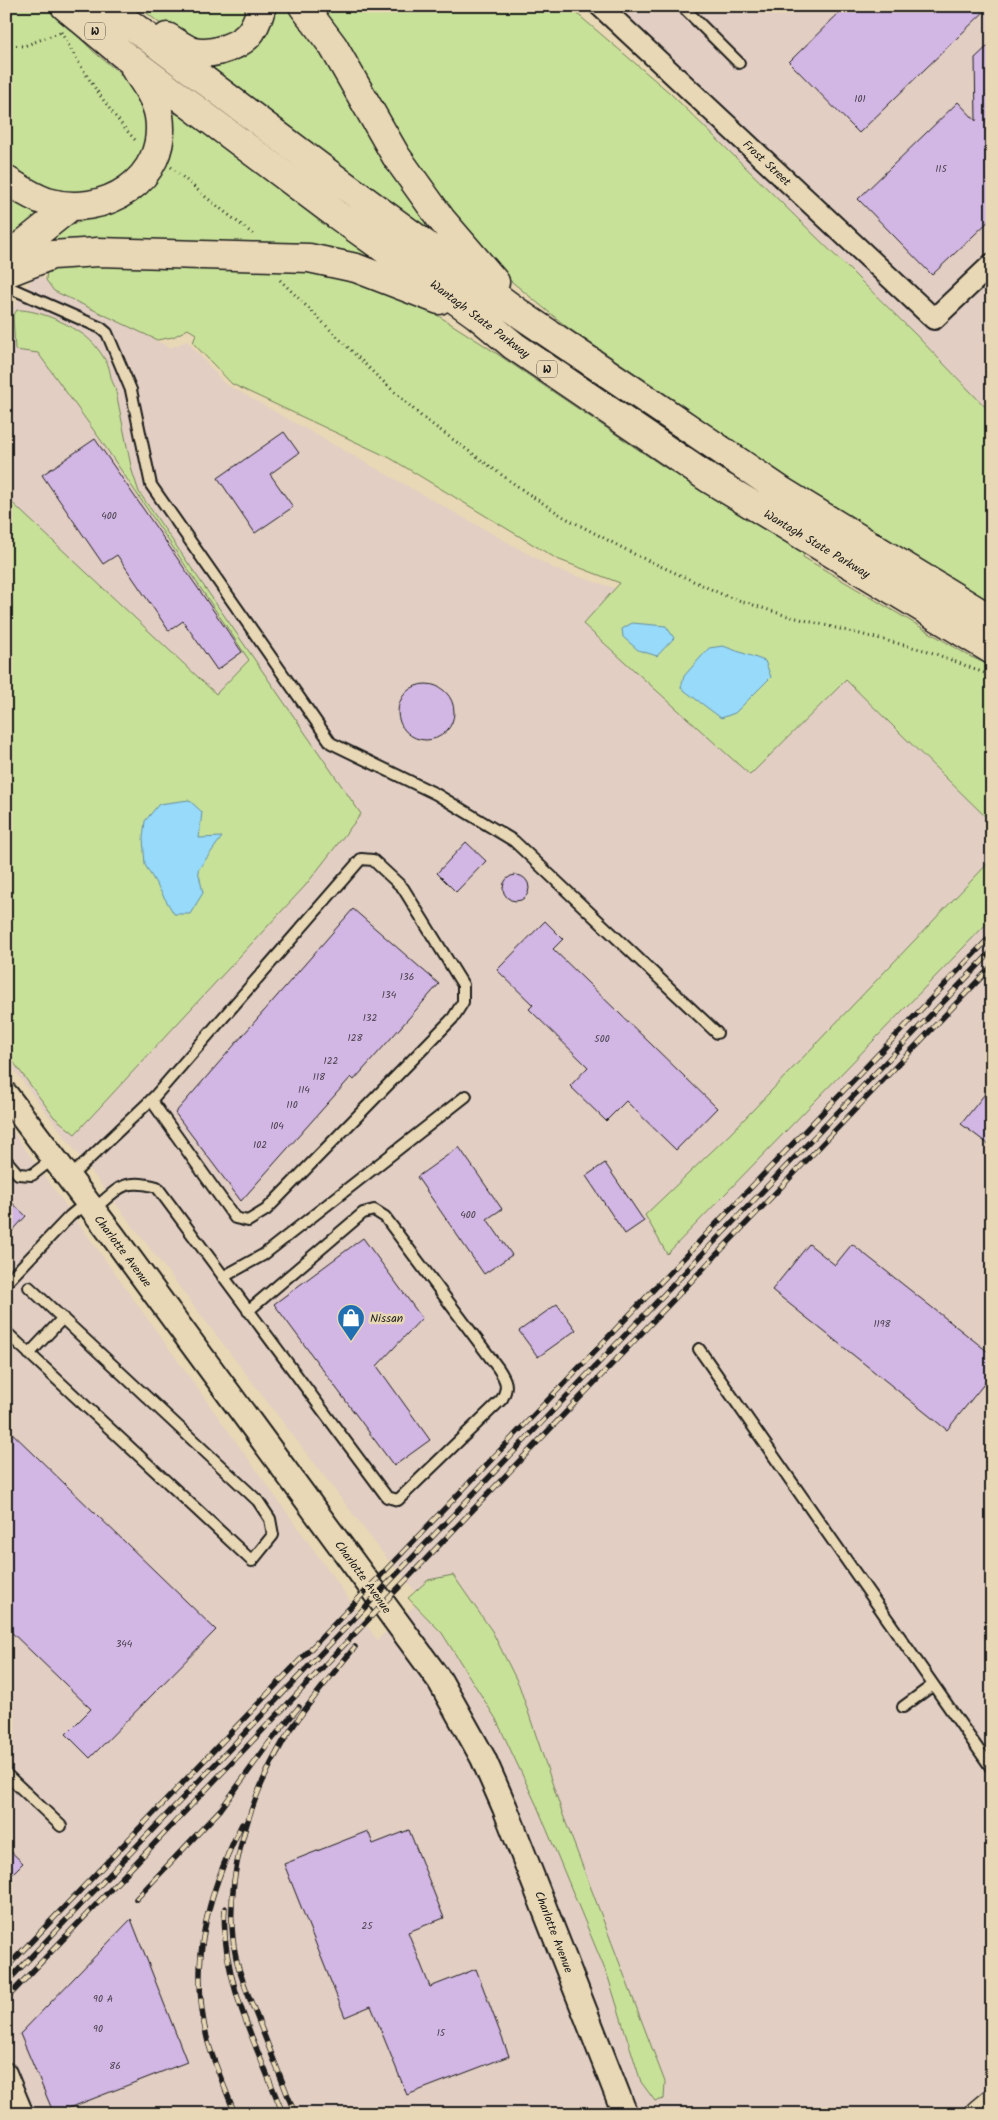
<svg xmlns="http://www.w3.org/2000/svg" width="998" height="2120" viewBox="0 0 998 2120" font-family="Kalam,sans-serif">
	<rect width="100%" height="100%" fill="#e9d8b5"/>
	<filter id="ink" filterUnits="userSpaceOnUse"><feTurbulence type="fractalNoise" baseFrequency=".02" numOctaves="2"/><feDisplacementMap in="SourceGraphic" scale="10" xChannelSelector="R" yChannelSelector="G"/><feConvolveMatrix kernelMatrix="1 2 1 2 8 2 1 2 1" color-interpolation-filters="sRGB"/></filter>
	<g filter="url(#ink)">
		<path fill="#e2cec3" d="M618,6h374v408l-76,-79 -215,-212 17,-19z
			M35,274l135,74 17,-7 37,42 331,186 437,140v1405h-986v-992l341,474 30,44 45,-41 -37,-43 -379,-496v-741z"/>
		<path fill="#c7e198" stroke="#727e5a" d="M6,6h41l47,46 33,27 21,36 1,25 -10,27 -20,20 -56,11 -57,-25z
			M138,6h115l-19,30 -28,10 -29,-9z
			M271,6h21l148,228 -2,3 -250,-182 25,7z
			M317,6h251l102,87 246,242 76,79v192l-205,-127 -55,-36 -47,-36 -118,-80 -61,-50 -54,-58z
			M174,113l21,8 193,147 -358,-16 36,-25 60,-21 42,-89z
			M6,193l35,20 -35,36z
			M71,259l261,14 94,35 58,37 180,122 87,52 54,28 -2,10 168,100 21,9v157l-146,-143 -96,95 -167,-151 37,-41 -63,-24 -167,-101 -158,-74 -39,-41 3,-9 -8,-5 -15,8 -16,3 -103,-49 -8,-11 1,-11z
			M17,310c23,-1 67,19 80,38 4,5 8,11 11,17 3,8 2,14 7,22l17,84 7,21 222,322 -56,72 -230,248 -21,-17 -48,-65v-555l210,197 33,-34 -149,-221 -62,-86 -23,-3 -2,-34z
			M992,859v59l-325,336 -22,-39 86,-82z
			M453,1575l39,56 27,54 44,130 102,267 -1,17 -9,2 -14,-19 -33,-105 -71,-171 -41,-87 -54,-86 -34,-35 20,-18z"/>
		<path fill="#97daf9" stroke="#668ea1" d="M632,623l34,3 8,12 -17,18 -19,-6 -15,-13 -1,-8z
			M723,646l42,15 6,16 -36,36 -14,5 -40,-30 3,-12 25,-28z
			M189,800l13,12 -3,26 23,-1 -24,33 5,23 -13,21h-16l-29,-49 -2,-27 2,-17 14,-17z"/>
		<path fill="#d2b6e4" stroke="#1c1c1c" d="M846,6h144l-131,127 -70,-71z
			M992,42v176l-60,57 -74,-76 100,-97 18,19 -1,-63z
			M284,432l15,21 -29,21 23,33 -38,26 -37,-55z
			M95,439l147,213 -25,18 -34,-49 -14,10 -52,-76 -14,9 -61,-89z
			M398 712a28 28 0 1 1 56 0a28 28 0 1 1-56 0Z
			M466,842l20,19 -30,31 -19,-19z
			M503 888a13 13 0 1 1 26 0a13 13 0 1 1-26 0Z
			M353,909l86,75 -85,96 -3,-3 -110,124 -66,-88z
			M545,921l18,18 -10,10 164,159 -41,42 -50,-49 -20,20 -36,-35 18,-19 -59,-58 4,-4 -36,-35z
			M992,1085v62l-31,-23z
			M459,1147l43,62 -15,10 25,36 -28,19 -67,-97z
			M605,1163l39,58 -19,13 -39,-58z
			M6,1197l20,19 -20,22z
			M363,1238l59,80 -45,48 53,74 -36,26 -120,-162z
			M809,1244l26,21 17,-21 140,111v19l-45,56 -175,-140z
			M557,1304l19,26 -38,27 -19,-26z
			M6,1427l210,203 -126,128 -24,-24 25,-25 -85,-82z
			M409,1830l35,88 -36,14 22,55 46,-18 33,87 -102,39 -36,-89 -26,11 -61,-153 84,-33 5,13z
			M6,1847l17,16 -17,17z
			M131,1919l56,143 -133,52 -34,-80z"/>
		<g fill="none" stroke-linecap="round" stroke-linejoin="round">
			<defs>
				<path id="service" d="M682,6l57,57
					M6,286l95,42 6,5 24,57 20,95 180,258 105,51 78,47 203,192
					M6,1160l12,14 14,1 22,-17
					M69,1178l82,-78 4,-4 206,-237 12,1 30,28 60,97v17l-10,16 -187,192 -18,11 -13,-3 -84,-118
					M93,1210c24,-20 30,-33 64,-23l230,310 11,3 104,-101c7,-13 4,-19 -4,-31l-113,-151 -11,-7 -11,3 -115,98
					M223,1277l40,-22 203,-159
					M6,1283l64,-67 17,-14
					M6,1332l246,229 21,-26 -3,-16 -12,-18 -229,-214
					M699,1349l293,420
					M29,1354l34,-36
					M903,1707l30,-22
					M6,1774l55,52"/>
				<path id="minor" d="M600,6l334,313 58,-55
					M6,2073l17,41"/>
				<path id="tertiary" d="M6,1095l107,141 327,445 43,77 22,50 120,306"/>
				<path id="secondary" d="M979,2114l13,-11"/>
				<path id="motorway" d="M65,6l60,50 212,159 140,100 37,31 194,132 284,172
					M106,6l231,174 186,136 260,176 209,128
					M303,6l30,40 63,110 45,63 54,63
					M167,37c7,4 15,10 24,14 7,3 19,2 27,0 28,-8 36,-17 44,-45
					M6,180c13,8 26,17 41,22 56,17 122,-22 112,-86 -3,-17 -14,-33 -24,-47
					M6,258l65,-52
					M6,273l46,-18 46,-3 211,6 47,10 83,32"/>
			</defs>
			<use href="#service" stroke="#1c1c1c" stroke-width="14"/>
			<use href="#minor" stroke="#1c1c1c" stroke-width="24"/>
			<use href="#tertiary" stroke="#1c1c1c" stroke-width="28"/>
			<use href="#secondary" stroke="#1c1c1c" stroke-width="31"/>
			<use href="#motorway" stroke="#1c1c1c" stroke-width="31"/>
			<path stroke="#1c1c1c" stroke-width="3" stroke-dasharray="1 4" stroke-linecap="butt" d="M39,6l5,6
				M61,32c22,39 45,76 75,109
				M6,45l18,1 37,-14
				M171,167l36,31 46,36
				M280,280l96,95 46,42 102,74 40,26 72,38 90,41 58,19 144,36 64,25"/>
			<use href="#service" stroke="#e9d8b5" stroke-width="10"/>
			<use href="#minor" stroke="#e9d8b5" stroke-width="20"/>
			<use href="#tertiary" stroke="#e9d8b5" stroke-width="24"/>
			<use href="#secondary" stroke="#e9d8b5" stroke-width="28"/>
			<use href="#motorway" stroke="#e9d8b5" stroke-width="28"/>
			<defs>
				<path id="rail" d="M136,1899l85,-90 48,-66 30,-36
					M225,1908c-6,68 34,143 58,206
					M6,1968l986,-1033
					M6,1983l986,-1032
					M6,1999l986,-1033
					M235,2114c-9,-24 -20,-48 -27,-72 -20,-79 -1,-148 34,-218
					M295,2114c-12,-31 -24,-61 -36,-92 -8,-21 -18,-42 -23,-64 -15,-71 12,-157 48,-218 21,-33 46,-63 71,-93"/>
			</defs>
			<use href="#rail" stroke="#1c1c1c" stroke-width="5.5"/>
			<use href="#rail" stroke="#e9d8b5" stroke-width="4" stroke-dasharray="11" stroke-linecap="butt"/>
		</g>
	</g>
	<defs>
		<symbol id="shop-pin" viewBox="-11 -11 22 30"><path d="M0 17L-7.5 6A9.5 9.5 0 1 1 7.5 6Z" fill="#1f6fb2" stroke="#e9d8b5"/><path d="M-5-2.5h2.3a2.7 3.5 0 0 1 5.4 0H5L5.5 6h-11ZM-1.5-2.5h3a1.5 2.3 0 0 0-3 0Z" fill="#fff"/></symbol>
	</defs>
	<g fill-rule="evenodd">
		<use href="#shop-pin" x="335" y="1302" width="32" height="43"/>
	</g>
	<g text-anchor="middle" stroke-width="5" stroke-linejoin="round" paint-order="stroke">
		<g font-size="10" fill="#4a424e">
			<text x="860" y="102">101</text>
			<text x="941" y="172">115</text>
			<text x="109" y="519">400</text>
			<text x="407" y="980">136</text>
			<text x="389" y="998">134</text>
			<text x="370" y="1021">132</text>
			<text x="355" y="1041">128</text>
			<text x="602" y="1042">500</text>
			<text x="331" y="1064">122</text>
			<text x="319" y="1080">118</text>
			<text x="304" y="1093">114</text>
			<text x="292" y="1108">110</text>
			<text x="277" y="1129">104</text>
			<text x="260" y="1148">102</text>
			<text x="468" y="1218">400</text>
			<text x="882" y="1327">1198</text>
			<text x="124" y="1647">344</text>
			<text x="367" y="1929">25</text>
			<text x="103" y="2002">90 A</text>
			<text x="98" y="2032">90</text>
			<text x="441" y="2036">15</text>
			<text x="115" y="2069">86</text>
		</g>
		<g fill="#e9d8b5" stroke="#5a544a" stroke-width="1">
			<rect x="85" y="22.5" width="20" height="17" rx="4"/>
			<rect x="537" y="360.5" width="20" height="17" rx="4"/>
		</g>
		<g font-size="11" font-weight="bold" fill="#1c1c1c">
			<text x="95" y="35">W</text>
			<text x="547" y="373">W</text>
		</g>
		<g font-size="12" fill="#1c1c1c" stroke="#e9d8b5">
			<text transform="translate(767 163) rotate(43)" y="4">Frost Street</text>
			<text transform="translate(480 319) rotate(37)" y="4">Wantagh State Parkway</text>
			<text transform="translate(817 544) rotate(31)" y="4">Wantagh State Parkway</text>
			<text transform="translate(123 1251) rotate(53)" y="4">Charlotte Avenue</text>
			<text transform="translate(363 1577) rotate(54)" y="4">Charlotte Avenue</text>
			<text transform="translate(554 1932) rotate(69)" y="4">Charlotte Avenue</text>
		</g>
		<g font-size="12" fill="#1c1c1c" stroke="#e9d8b5" text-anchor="start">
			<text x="370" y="1322">Nissan</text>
		</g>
	</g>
	<rect width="998" height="2120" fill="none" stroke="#e9d8b5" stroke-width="25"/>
	<rect x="12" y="12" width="973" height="2095" fill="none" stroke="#1c1c1c" stroke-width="2" filter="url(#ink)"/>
</svg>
